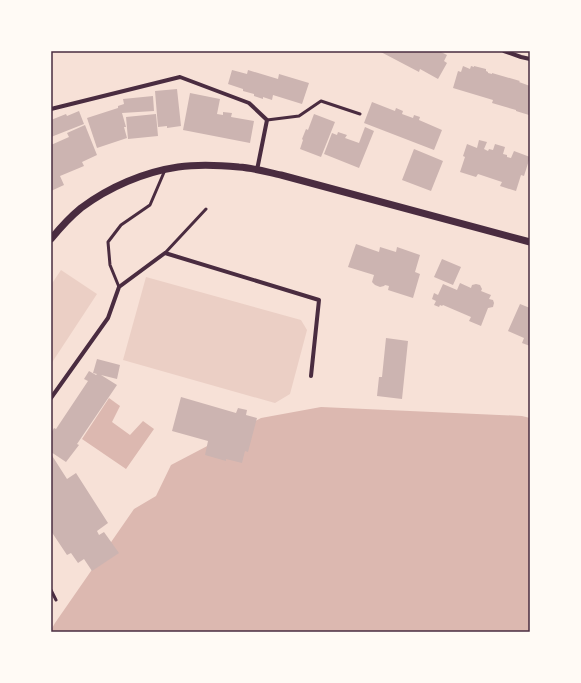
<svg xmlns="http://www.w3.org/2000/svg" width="581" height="683" viewBox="0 0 581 683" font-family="Raleway,sans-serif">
	<rect width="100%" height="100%" fill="#f7e1d7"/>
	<path fill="#ebcfc5" d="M61,270l36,24 -46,70v-79z
		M146,277l155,43 6,10 -17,64 -15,9 -152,-43z"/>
	<path fill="#dcb8b0" d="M109,398l11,8 -8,16 18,13 13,-14 11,8 -28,40 -44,-30z
		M321,407l201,9 8,2v214h-479v-2l4,-7 79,-114 22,-13 15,-31 90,-47z"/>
	<path fill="#ccb4b1" d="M379,51h60l8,4 -3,6 3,2 -9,16 -18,-10 -1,3z
		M463,66l7,3 1,-3 3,1v-1l12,3v2l2,1v1l4,1v-1l28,8 -1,1 11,4v28h-1v1l-13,-4v-1l-24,-7 1,-3 -40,-12 5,-17 3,1z
		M232,70l15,4 1,-4 30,9 1,-5 30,9 -7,21 -29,-9 -1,5 -9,-3v2l-9,-3v-2l-11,-3v-2l-15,-5z
		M177,89l4,37 -14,2v-2l-9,1 -3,-36z
		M190,93l30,6 -3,15 6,1v-3l9,1 -1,4 23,4 -4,22 -67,-13z
		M153,96l1,15 -32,2 4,14h-2l3,11 -30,10 -10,-30 31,-10v-2l6,-2 -1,-5z
		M372,102l23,9 1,-3 7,3 -1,3 11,4 1,-3 6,2 -1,3 23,10 -8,20 -70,-27z
		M79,111l5,13 -33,13v-17l15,-6 1,2z
		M156,114l2,22 -30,3 -2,-22z
		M314,114l21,8 -14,35 -21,-8 3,-9 -1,-1 4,-10 2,1z
		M85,125l12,30 -15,7 2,4 -24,10 4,9 -13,6v-46l18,-8 -2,-4z
		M365,127l9,4 -15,37 -35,-14 8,-21 5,2 1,-3 9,3 -2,3 14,5z
		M479,140l8,2 -3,7 4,2 1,-2 4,1 2,-6 10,3 -2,7 4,1v2l4,1 3,-7 16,6 -6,19 -3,-1 -5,16 -16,-5 2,-4 -24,-8 -2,3 -16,-5 5,-15 -2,-1 4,-12 10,4z
		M414,149l29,12 -12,30 -29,-11z
		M356,244l23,8 1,-5 16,5 1,-5 23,8 -5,17 5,2 -7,24 -25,-8 1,-4 -4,-1 -1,1 -4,1 -5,-2 -3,-3 2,-7 -26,-8z
		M442,259l19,8 -8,18 -19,-8z
		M460,283l11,5 1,-3 4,-1 4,1 2,4 -1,2 10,4 -2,4 4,1 1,3 -1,4 -5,1 -7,18 -12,-5 2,-4 -28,-12 -1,1 -2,-1 -1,2 -5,-2 2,-4 -4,-2 2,-6 4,2 5,-11 14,6z
		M520,304l10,4v38l-8,-3 2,-5 -16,-7z
		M386,338l22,3 -6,58 -25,-3 2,-19h3z
		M97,359l23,6 -3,14 -16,-4 16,10 -40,59 2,1 -13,17 -15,-10v-19l3,-5 2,1 32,-48 -4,-2 5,-8 7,4 1,-1 -4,-1z
		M181,397l55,16 2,-5 9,2 -1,5 11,3 -9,34 -3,-1 -3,12 -16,-4v2l-21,-6 3,-14 -36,-10z
		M51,454l16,25 9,-6 32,50 -11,8 2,4 5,-3 15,21 -27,18 -8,-12 -6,4 -7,-10 -4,2 -16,-24z"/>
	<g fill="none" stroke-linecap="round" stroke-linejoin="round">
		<path stroke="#4a2c40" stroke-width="3" d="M267,120l32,-4 22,-15 39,13
			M165,253l41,-44
			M119,287l-9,-22 -2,-23 13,-17 29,-20 15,-35
			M51,590l5,10"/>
		<path stroke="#4a2c40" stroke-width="4" d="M504,51l17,6 9,2
			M51,109l129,-32 69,26 18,17 -10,50
			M51,398l57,-80 11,-31 46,-34 154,47 -8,76"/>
		<path stroke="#4a2c40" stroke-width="7" d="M51,239c9,-11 19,-22 30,-31 28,-21 63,-36 97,-41 20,-3 41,-2 61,0 14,1 28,5 42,8l249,67"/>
	</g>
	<rect width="581" height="683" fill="none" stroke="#fffaf5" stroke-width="104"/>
	<rect x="52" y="52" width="477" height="579" fill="none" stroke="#4a2c40" stroke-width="1.5"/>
</svg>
